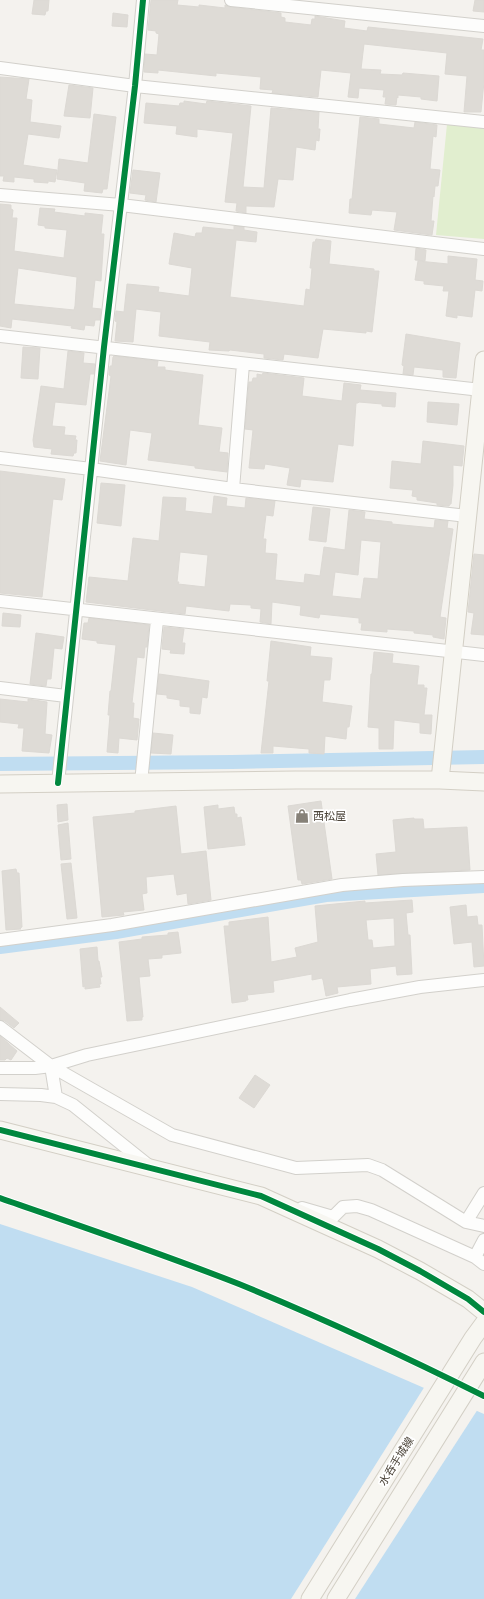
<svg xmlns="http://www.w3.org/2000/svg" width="484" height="1599" viewBox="0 0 484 1599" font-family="Inter,'Noto Sans JP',sans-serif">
	<rect width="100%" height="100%" fill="#f4f2ee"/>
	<path fill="#e1eecf" d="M447,124l37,4v111l-48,-4z"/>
	<path fill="#c0ddf1" d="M0,1224l192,63 292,127v185h-484z"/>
	<path fill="#f4f2ee" d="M425,1386l53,23 -123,190h-64z"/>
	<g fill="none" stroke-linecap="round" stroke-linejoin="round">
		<path stroke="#c0ddf1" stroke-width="14" d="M0,764l232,-2 252,-5
			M0,947l116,-15 210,-37 158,-9"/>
	</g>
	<path fill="#dedbd6" stroke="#dcd9d4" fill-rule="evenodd" d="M34,0h15l-1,11h-2l-1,4 -13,-1z
		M151,0h27l-1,5 22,2v-2l26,3v-3l5,2 51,6v4l4,1v4l26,3 1,-6h3v-3l30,5 -1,7 23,3 1,-4 115,12 -2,11h3v32l-3,30h-17l3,-36 -22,-2 2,-21 -83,-9 -3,25 20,1 -1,4 22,1 1,-2 36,3 -2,25 -16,-2v-2l-23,-2v3l-1,-1 -1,8 -11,-1 1,-7h-3l1,-7 -25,-2 -1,10 -10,-1 3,-24 -30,-3 -3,27 -46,-4 1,-3 -13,-1 1,-12 -45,-4v3l-58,-6v3l-14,-1 1,-18 12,1 2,-21 -3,-1v-2l-8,-1z
		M475,0h9v12l-11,-1z
		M113,13l15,2 -1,12 -15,-1z
		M0,77l29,2 -3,20 6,1 -2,22 31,4 -2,12 -31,-4 -5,31 34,5 -2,12 -7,-1v2l-14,-1v-3l-20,-2v5l-11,-1 1,-5h-4z
		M69,85l24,3 -3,30 -26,-2z
		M184,101l22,3 1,-3 44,5 -8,81 21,1 7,-80 48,4 -1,17h2l-1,12 -3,-1 -1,10 -19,-3 -3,33 -15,-1 -4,28 -28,-1v7l-10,-2 1,-8 -12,-1 8,-69 -36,-4v8l-21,-3 1,-8 -33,-3 2,-20 33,3 1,-3h4z
		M94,114l22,3 -9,72h-4l-1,4 -18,-2 1,-8 -28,-4 2,-20 29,4z
		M360,117l19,2v5l35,4 1,-6 22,3 -1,12 -3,-1 -3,33 10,1 -2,16h-3l-1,11 -1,-1 -2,25h3l-2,14 -38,-5 3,-18 -25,-2 -1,5 -22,-2 1,-14h2z
		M133,170l27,3 -4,29 -11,-2 1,-5 -16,-2z
		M0,204l11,1v4l2,1 -1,8h5l-3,33 50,7 3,-28 -22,-2v-2l-7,-1 2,-17 15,1 -1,3 31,4v-3l18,2 -2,19h3l-3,47 -6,-1 -3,28 9,1 -1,11h-5l-1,6 -9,-1 -1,5 -13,-2 1,-2 -60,-7 -1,9 -11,-2zM18,268l59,9 -2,29 -1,4 -60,-6z
		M234,226l10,1v3l13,2 -1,10 -20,-2 -6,57 74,9 2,-17 4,1 2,-22h-2l3,-26h2l1,-3 15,2 -2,23 45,5v2h5l-7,61 -6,-1v2l-43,-4 -5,29 -34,-4 -1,6 -19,-2v-4l-34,-4 -1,1 -20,-1 1,-8 -51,-6 2,-24 -25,-3 -3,33 -18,-1 2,-19 -2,-1 1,-10 8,1 3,-28 32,3 -1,5 31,4 3,-28 -23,-4 5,-31 21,4 1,-4h6l1,-6 31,3z
		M416,248l10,2 -1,11 -10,-1z
		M448,256l29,3 -2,21 8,1 -1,10 -7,-1 -3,27 -15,-2v3l-11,-2 3,-25h-6l1,-5 -20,-2v-3l-9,-1 3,-19 30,3z
		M406,334l54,9 -4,35 -13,-1v-7l-29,-3 -1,8 -10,-1 1,-8 -2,-1z
		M23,347l17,1 -2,31 -17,-1z
		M68,351l16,2 -1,10 12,1 -1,10h-4l-4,31 -31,-3 -3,24 13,1 -1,8 12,1 -1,4h2l-1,13h-2l-1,3 -22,-2 1,-5 -18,-2 -1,-7 8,-54 23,3z
		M114,356l44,5 -1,6h8v3l38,5 -5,50 24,3 -3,24 9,1 -1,19 -32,-4v-2l-47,-6 4,-27 -22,-3 -4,35 -26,-4 11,-85 -2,-1 1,-9h2l1,-9z
		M263,373l41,5 -2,18 40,5 2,-18 17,2 -1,5 36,3 -1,14 -13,-1v-2l-23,-2 -1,1h-2l-3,43 -15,-2 -5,38 -32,-3 -1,8 -13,-2 3,-17 -25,-4 -1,5 -15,-1 4,-38 -8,-1 4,-47h3l1,-4h4v-4l5,1z
		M428,402l31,2 -2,21 -30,-3z
		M423,441l41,5 -2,20 -9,-1v20l-2,19h-1l-1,2 -12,-1v-2l-20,-3v-3l-5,-1 1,-6 -23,-2 2,-27 29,3z
		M0,471l65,8 -3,21 -9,-1 -11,98 -42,-4z
		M101,483l24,2 -4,41 -24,-3z
		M214,496l13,2 -1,8 19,2 1,-10 29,3 -2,15 -7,-1 -3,24h3l-1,14 12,1 -2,26 29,3 1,-9 15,2 4,-29 21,3 4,-40 16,2 -1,7 28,3v2l42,4 1,-8 13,1 -1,7 6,1 -13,88 6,1 -2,21 -11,-2v-2l-19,-2v-2l-27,-2v3l-26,-2 1,-7h-3v-5l-39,-4 -1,4 -19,-3 1,-9 -29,-4 -1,22 -11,-2 1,-13 -10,-1v-3l-21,-1 -1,7 -43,-5 -1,8 -99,-12 3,-25 39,4 5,-43 26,3 4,-44 23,1 -1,13 27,3zM361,540l20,2 -3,37 -14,-1 -3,21 -29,-3 3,-24 23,3zM180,552l28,3 -3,32 -27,-3 1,-2h-2z
		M313,507l17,2 -4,33 -17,-2z
		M474,554l10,1v80l-13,-1 3,-21 -6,-1z
		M3,613l18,2 -1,12 -18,-1z
		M89,618l60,7 -2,22h-2l-1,11 -7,-1 -5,46h2l-1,15 6,1 -2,21 -18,-2 -1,15 -11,-1 3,-37h-2l2,-24h1l5,-46 -19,-2v-2l-15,-2 2,-16h4z
		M164,627l20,2 -2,14h3l-1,11 -14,-1 1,-3 -9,-1z
		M36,633l28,4 -2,12 -8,-1 -3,31h-4l-1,7 -16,-2z
		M271,641l40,6 -1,9 22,2 -2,22h-6l-2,22 30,4 -3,21h-2l-1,12 -21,-3 -1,18 -15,-1v-4l-36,-3v7h-12l8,-72h-2z
		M374,652l19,2 -1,9 27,3 -2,19h7v3h3l-3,27h8l-1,19 -11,-1v-10l-26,-3 -1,29h-14v-21l-11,-1 3,-53h1z
		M159,674l50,7 -2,17 -5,-1 -2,17 -10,-1v-6l-10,-1v-6l-13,-2v-3l-10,-1z
		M0,699l28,3v-3l19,3 -2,32 7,1 -3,18 -27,-2 2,-23h-6l1,-4 -19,-2z
		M153,733l20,2 -2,19 -20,-1z
		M321,801l11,78 -30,5 -1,-4h-3l-10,-74z
		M67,804l1,16 -10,2 -1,-17z
		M218,805v4l16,-2 1,7h2v4l4,-1 4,28 -37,4 -4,-42z
		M176,806l5,48 25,-3 5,49 -23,4 -1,-11 -10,2 -3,-21 -28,3 1,16 -5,1 2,16 -21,2 1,3 -22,2 -9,-100 42,-4v-2z
		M414,818v1h9l1,10 43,-2 3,43 -92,5 -2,-21 20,-2 -3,-32z
		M68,823l3,36 -10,1 -3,-35z
		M71,863l6,55 -10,1 -6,-55z
		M16,869l1,4h2l3,54 -2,1 1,1 -15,1 -4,-59z
		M412,900l1,12 -7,1 2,22h2l2,39 -15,1 -1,-9 -26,3 1,15 -34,3 1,6 -12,3 -3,-16 -1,-2 -10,2v-6l-39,7 1,11 -27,3 1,5h-2v1l-14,2 -8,-77h5v-4l39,-5 3,45 26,-5 -2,-9 23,-6 -3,-36 50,-5v2zM394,918l1,28 -22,2 -1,-8h-4l-2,-20z
		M466,905l1,12 10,-1 1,9h4l2,41 -10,1 -2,-25 -18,2 -4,-37z
		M178,932l3,21 -19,2v3l-14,1 2,17 -11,1 4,40h-1v3l-15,1 -8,-79 23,-3v-2l26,-2v-2z
		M97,947l1,14h1l3,16h-2l1,7h-2l1,3 -15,2v-3l-2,1 -3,-38z
		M0,1007l19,16 -5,5 -9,-7 -5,-1z
		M0,1036l17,15 -6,9 -4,-2 -2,2h-5z
		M255,1075l15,10 -16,23 -15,-10z"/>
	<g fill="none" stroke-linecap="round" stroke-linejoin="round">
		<defs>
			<path id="street" d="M231,0l253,26
				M0,68l135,18 349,36
				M0,195l121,10 363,44
				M0,336l481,54
				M0,458l91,11 142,20 234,27
				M233,489l10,-125
				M0,601l484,54
				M0,688l66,8
				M58,783l46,-436 31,-261 8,-86
				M141,783l16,-163
				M0,940l112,-15 230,-40 61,-5 81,-3
				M0,1027l51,39 5,31 17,8 75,60
				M51,1066l121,69 124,33 72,-3 14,5 84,52 18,4
				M0,1068h35l16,-2 36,-11 263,-55 70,-13 64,-7
				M0,1094l41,1 15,2
				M302,1208l31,9 10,-10 14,-1 14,4 104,47 9,7
				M466,1222l18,-29
				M475,1257l9,-17"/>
			<path id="secondary" d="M440,780l44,-420
				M0,784l296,-4h144l44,2
				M0,1130l261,66 117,53 42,22 48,28 16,13
				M310,1599l163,-261 11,-15
				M336,1599l148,-237"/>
		</defs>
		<use href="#street" stroke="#d2d0cb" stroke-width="14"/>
		<use href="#secondary" stroke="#d3cfc5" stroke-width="19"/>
		<use href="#street" stroke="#fdfdfc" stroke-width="12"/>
		<use href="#secondary" stroke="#f7f6f1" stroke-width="17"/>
		<defs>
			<path id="cycleway" d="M58,783l46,-436 31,-261 8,-86
				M0,1130l261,66 117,53 42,22 48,28 16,13
				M0,1198c80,28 160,55 239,86 83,34 165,72 245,112"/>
		</defs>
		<use href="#cycleway" stroke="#fff" stroke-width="8"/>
		<use href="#cycleway" stroke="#00873e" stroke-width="6"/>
	</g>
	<defs>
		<symbol id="shop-bare" viewBox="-9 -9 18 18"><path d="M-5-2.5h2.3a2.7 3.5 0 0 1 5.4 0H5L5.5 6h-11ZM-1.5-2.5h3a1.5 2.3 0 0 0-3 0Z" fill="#868178" stroke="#fff" stroke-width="2.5" paint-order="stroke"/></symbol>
	</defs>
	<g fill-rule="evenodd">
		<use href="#shop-bare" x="292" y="806" width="20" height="20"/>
	</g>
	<g text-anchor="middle" stroke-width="3.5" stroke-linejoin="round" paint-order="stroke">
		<g font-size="11" fill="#4b4439" stroke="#fff" text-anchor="start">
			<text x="313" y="820">西松屋</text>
		</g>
		<g font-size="11" fill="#4b4439" stroke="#fff">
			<text transform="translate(396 1461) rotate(-58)" y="4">水呑手城線</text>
		</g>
	</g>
</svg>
